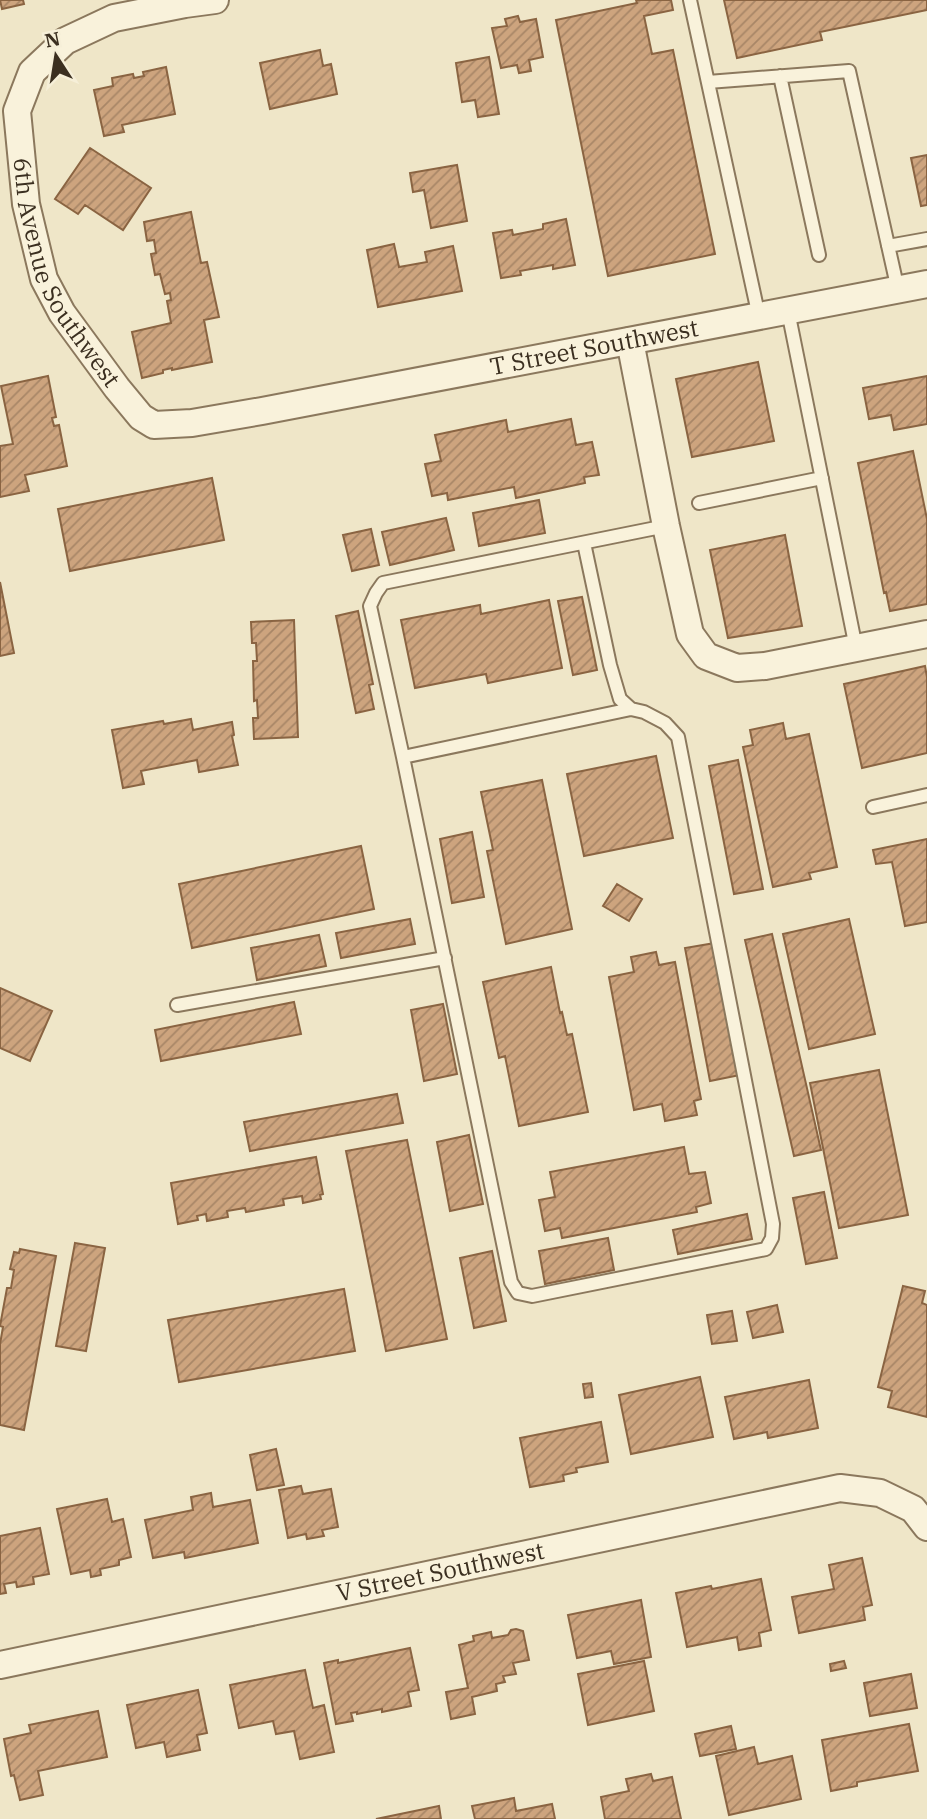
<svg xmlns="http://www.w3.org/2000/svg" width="927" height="1819" viewBox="0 0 927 1819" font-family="'IBM Plex Serif',serif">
	<defs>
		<pattern id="building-hatch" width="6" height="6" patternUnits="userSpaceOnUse" patternTransform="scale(1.75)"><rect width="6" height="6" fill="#cda47e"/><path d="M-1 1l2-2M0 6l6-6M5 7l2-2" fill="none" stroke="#a88667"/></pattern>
	</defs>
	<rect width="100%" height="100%" fill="#efe6c8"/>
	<path fill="url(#building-hatch)" stroke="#8a6442" stroke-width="2" d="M0,0h23l1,4 -22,5z
		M636,0h35l2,10 -29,6 8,38 21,-4 42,204 -107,22 -52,-256 81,-17z
		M724,0h203v10l-107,22 2,8 -85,18z
		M518,16l2,6 16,-3 7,38 -14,3 2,11 -12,2 -2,-8 -16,3 -9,-40 15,-2 -2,-7z
		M320,50l3,16 8,-2 6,30 -67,15 -10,-46z
		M489,57l10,57 -21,3 -3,-17 -13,2 -6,-39z
		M166,67l9,47 -53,11 2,7 -20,4 -10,-46 19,-4 -1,-8 21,-4 1,4 10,-2 -1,-4z
		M90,148l61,40 -28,42 -38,-25 -7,9 -23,-15z
		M927,155v50l-6,1 -10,-48z
		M457,165l10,56 -36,7 -7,-38 -11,2 -3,-19z
		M191,212l10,51 6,-1 12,55 -15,3 8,42 -40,8v-2l-9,2v3l-21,5 -10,-46 39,-9 -4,-22 4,-1 -1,-7 -5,1 -5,-20 -5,1 -4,-21 5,-1 -2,-13 -7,1 -3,-19z
		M566,219l9,46 -22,4v-4l-33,6 1,4 -20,3 -8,-45 19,-3 1,5 30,-6v-5z
		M394,244l5,23 28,-5 -2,-10 28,-6 9,45 -84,16 -11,-57z
		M758,362l16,79 -82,16 -16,-78z
		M48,376l8,41 -4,1 2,8 5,-1 8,41 -42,9 4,16 -29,6v-51l13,-2 -12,-58z
		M927,376v48l-33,6 -3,-15 -22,4 -6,-31z
		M571,419l5,26 16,-3 7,33 -15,2 1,6 -69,15 -2,-11 -66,13 -1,-7 -15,3 -7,-32 16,-3 -6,-26 71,-15 2,12z
		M913,451l14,68v85l-37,7 -4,-19 -2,1 -26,-130z
		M212,478l12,62 -154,31 -12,-62z
		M539,500l6,33 -66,13 -6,-33z
		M446,518l8,32 -64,15 -8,-33z
		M371,529l8,36 -27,6 -9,-36z
		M785,535l17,91 -74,12 -18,-88z
		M0,582l14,71 -14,3z
		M582,597l15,73 -24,5 -15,-74z
		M549,600l13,68 -74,15 -2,-9 -71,14 -14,-68 79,-15 1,9z
		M358,611l15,73 -4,1 5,24 -18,4 -20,-97z
		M294,620l4,117 -44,2 -1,-21h5l-1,-18 -3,1 -1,-40h4l-1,-18h-4l-1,-21z
		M925,666l2,11v76l-65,15 -18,-84z
		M191,719l2,11 39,-8 2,13 -2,1 6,29 -39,7 -2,-12 -56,11 3,13 -21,4 -11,-58 51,-9 1,3z
		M783,723l3,16 23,-5 28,133 -28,6 2,6 -38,8 -30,-140 10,-2 -3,-15z
		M656,756l17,82 -89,18 -17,-82z
		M738,760l25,129 -29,5 -25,-128z
		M542,780l30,149 -66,15 -19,-93 6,-1 -12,-58z
		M472,832l12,65 -32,6 -12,-64z
		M927,839v83l-22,4 -13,-64 -16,2 -3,-14z
		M361,846l13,63 -182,39 -13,-64z
		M617,884l25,15 -13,22 -26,-15z
		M410,919l5,25 -74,14 -5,-25z
		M849,919l26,115 -66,15 -26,-115z
		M772,934l49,216 -27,6 -49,-216z
		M319,935l7,31 -69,14 -6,-32z
		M715,943l25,132 -30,6 -25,-133z
		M656,952l3,13 16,-3 26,137 -7,2 3,14 -32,6 -3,-17 -28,6 -25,-133 25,-5 -3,-15z
		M551,967l9,46 2,-1 5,23 5,-1 16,78 -69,14 -14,-70 -6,2 -16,-76z
		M0,988l52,23 -22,50 -30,-13z
		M294,1002l7,32 -140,27 -6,-31z
		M443,1004l14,70 -33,7 -13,-71z
		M879,1070l29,145 -69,13 -29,-145z
		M397,1094l6,29 -153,28 -6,-29z
		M469,1135l14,69 -33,7 -13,-69z
		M407,1140l40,199 -61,12 -40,-200z
		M684,1147l5,27 16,-2 6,31 -15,4 1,5 -135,26 -2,-10 -15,3 -6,-31 16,-3 -5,-25z
		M316,1157l7,37 -3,1 1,4 -18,4 -1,-7 -19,3 1,6 -38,7 -1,-4 -18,3 1,6 -21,4 -1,-7 -9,2 1,4 -20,4 -7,-41z
		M824,1192l13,66 -31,6 -13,-66z
		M747,1214l5,25 -74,15 -5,-24z
		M608,1238l6,32 -69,14 -6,-33z
		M75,1243l30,5 -19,103 -30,-5z
		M20,1249l36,7 -32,174 -24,-5v-81l3,-17 -3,-1 7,-38h4l3,-18 -4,-1 4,-17 5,1z
		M492,1251l14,70 -32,7 -14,-70z
		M903,1286l22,5 -3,12 5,2v112l-39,-10 4,-16 -14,-4z
		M344,1289l11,62 -176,31 -11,-62z
		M777,1305l6,27 -30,6 -6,-26z
		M732,1311l5,30 -25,3 -5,-29z
		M700,1377l13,60 -82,17 -12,-59z
		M809,1380l9,48 -50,10 -1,-6 -33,7 -9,-42z
		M591,1383l2,14 -8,1 -2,-14z
		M601,1422l7,40 -32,6 1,4 -14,3 1,6 -34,6 -10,-49z
		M276,1449l8,36 -27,5 -7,-35z
		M301,1486l2,8 28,-5 7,38 -16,3 2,6 -17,3 -1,-5 -18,4 -9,-48z
		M211,1493l2,14 37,-7 8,43 -73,15 -1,-6 -31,6 -8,-38 48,-10 -2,-13z
		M107,1499l5,23 11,-3 8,38 -12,3v5l-19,4 1,6 -10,2 -1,-7 -19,4 -14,-65z
		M40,1528l9,46 -16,3 1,7 -17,3 -1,-5 -12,2 2,9 -6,1v-58z
		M862,1558l10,47 -9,2 2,13 -66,13 -7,-36 42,-8 -5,-24z
		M761,1579l10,51 -12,3 2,13 -22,4 -2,-13 -50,10 -11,-54 35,-7 1,3z
		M641,1600l10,57 -37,7 -3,-13 -34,7 -9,-43z
		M516,1629l7,2 6,29 -16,3 3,11 -13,2 2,6 -9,2 1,7 -25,6 3,17 -24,5 -5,-27 22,-4 -9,-43 15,-4 -1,-5 18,-4 1,6 16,-3 3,-5z
		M410,1648l9,42 -11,2 3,14 -29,6v-3l-25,5v-2l-6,1 2,8 -17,3 -12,-61 14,-3v3z
		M644,1661l10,50 -66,14 -10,-51z
		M844,1661l2,7 -15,3 -1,-7z
		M305,1670l8,38 11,-3 10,47 -34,7 -6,-28 -18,3 -3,-13 -34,7 -9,-43z
		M911,1674l6,34 -47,8 -6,-33z
		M198,1690l9,43 -10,2 3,15 -33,7 -3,-15 -28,6 -9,-43z
		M98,1711l9,46 -69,14 5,24 -23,5 -6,-25 -3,1 -7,-37 27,-6 -2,-8z
		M909,1724l9,47 -61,11v4l-26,5 -9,-51z
		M731,1726l5,23 -36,7 -5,-22z
		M754,1747l4,17 34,-8 9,43 -72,16 -13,-59z
		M651,1774l2,7 19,-4 9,42h-76l-4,-22 28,-6 -3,-12z
		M514,1798l2,13 36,-7 3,15h-80l-3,-13z
		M439,1806l2,13h-65z"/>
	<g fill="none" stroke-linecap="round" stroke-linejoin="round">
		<defs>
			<path id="service" d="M690,0l69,317
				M780,76l39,179
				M708,82l141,-11 49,219
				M888,246l39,-7
				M788,311l68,337
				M699,503l123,-25
				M584,543l26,122 10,34 11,10 13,3 21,11 13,14 95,487 -1,14 -6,11 -234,47 -14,-3 -7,-11 -108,-525 -33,-151 6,-13 7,-10c94,-19 189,-38 283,-57
				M403,757l228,-48
				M873,807l54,-12
				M177,1005l268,-47"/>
			<g id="minor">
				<path id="s1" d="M215,0l-30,4 -71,14 -49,23 -33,31 -15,39 9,93 18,75 18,34 55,75 24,29 13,8 38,-2 70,-12 665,-127"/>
				<path d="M630,341l36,185 24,108 16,22 31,12 28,-2 162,-32"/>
				<path id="s2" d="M0,1665l840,-177 40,5 33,16 14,18"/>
			</g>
		</defs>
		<use href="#service" stroke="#8b785d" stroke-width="16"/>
		<use href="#minor" stroke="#8b785d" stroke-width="30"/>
		<use href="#service" stroke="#f9f2db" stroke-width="12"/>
		<use href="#minor" stroke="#f9f2db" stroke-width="26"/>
	</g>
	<g text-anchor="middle" stroke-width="5" stroke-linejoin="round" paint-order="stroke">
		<g font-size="24" fill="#3b2f20" stroke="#f6efd8">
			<text dy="8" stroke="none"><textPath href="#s1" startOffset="416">6th Avenue Southwest</textPath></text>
			<text dy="8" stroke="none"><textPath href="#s1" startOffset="1046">T Street Southwest</textPath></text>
			<text dy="8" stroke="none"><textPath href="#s2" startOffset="450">V Street Southwest</textPath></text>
		</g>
	</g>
	<g transform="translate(56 56) rotate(348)" stroke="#f6efd8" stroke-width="5" paint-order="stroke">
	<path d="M0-5L12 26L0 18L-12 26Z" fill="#3b2f20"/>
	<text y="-10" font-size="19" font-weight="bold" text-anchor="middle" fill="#3b2f20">N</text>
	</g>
</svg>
